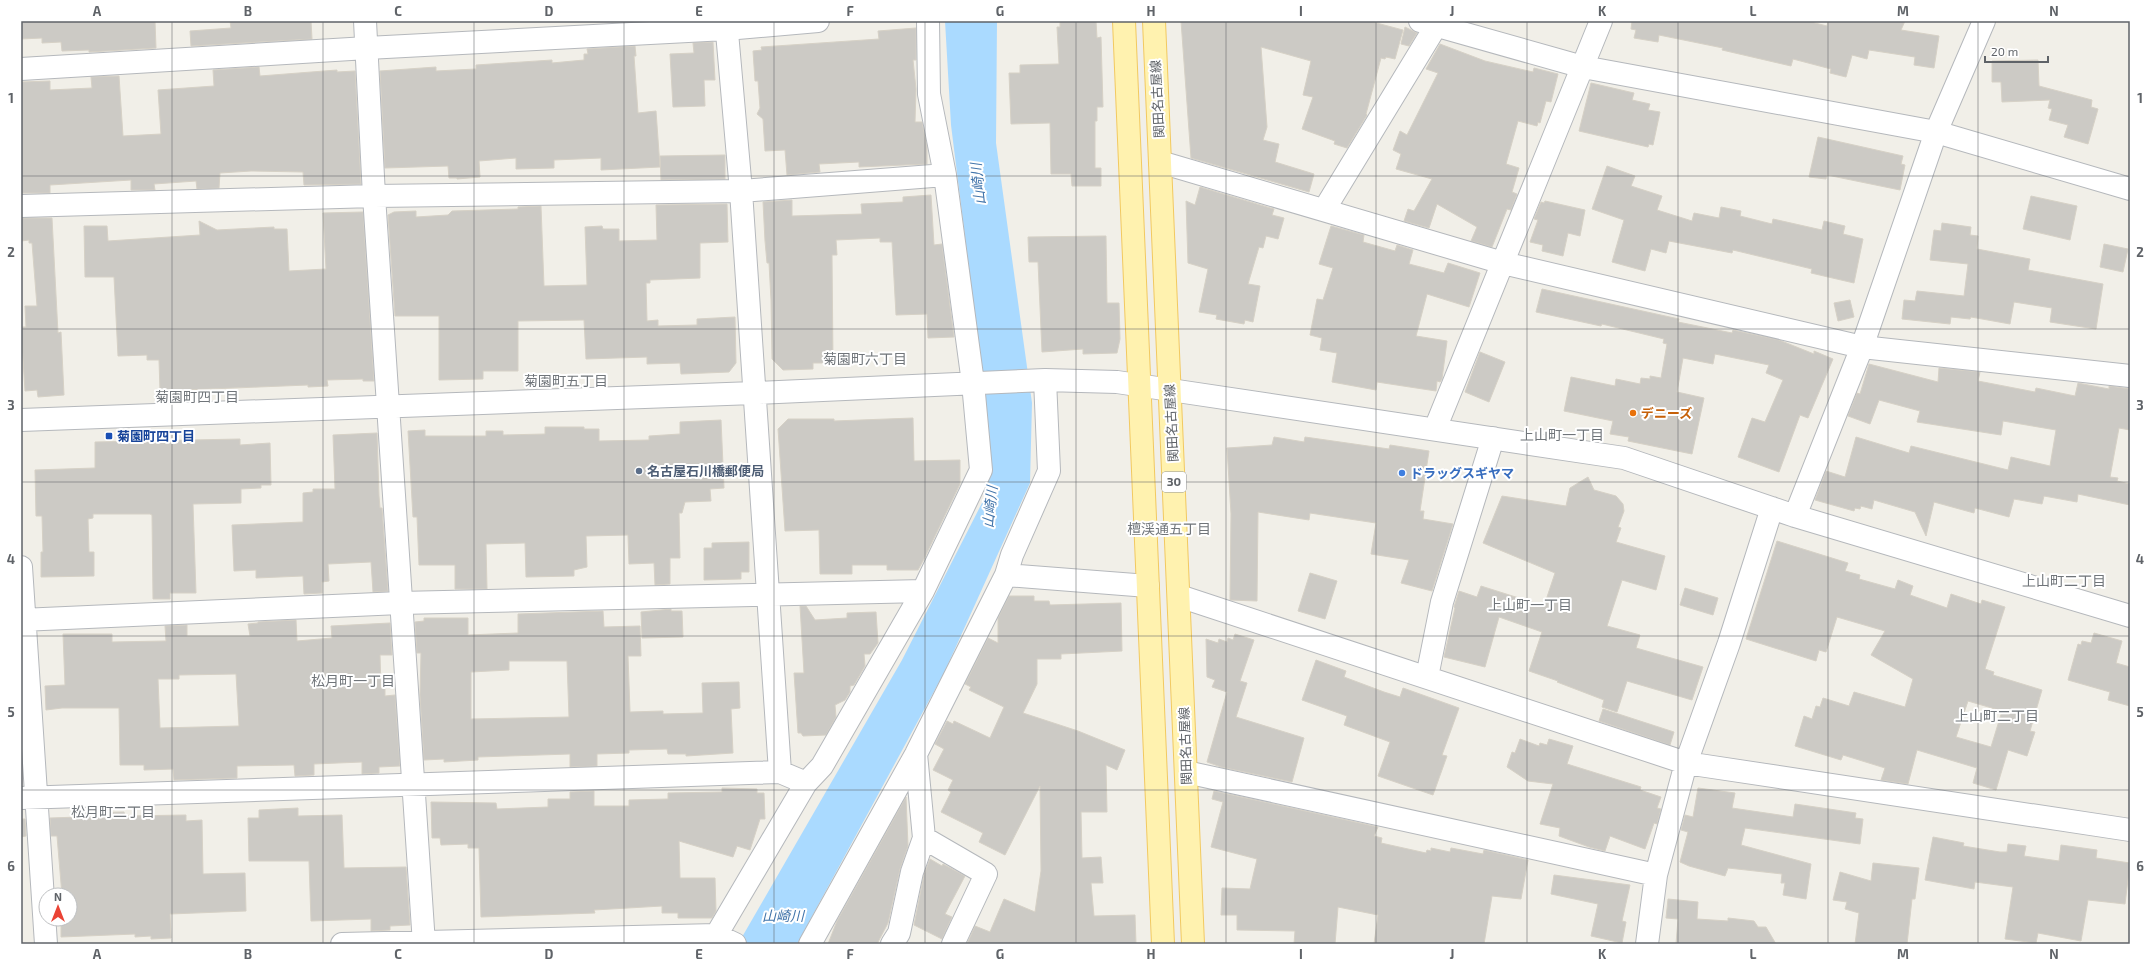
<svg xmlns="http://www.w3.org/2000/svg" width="2151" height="965" viewBox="0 0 2151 965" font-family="'Exo 2','Noto Sans JP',sans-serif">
	<rect width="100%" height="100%" fill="#f1efe8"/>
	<path fill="#aadaff" d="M945,21h52l-1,122 36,260 -2,80 -86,190 -147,271h-59l164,-284 82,-161 4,-53 -3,-49 -34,-272z"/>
	<path fill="#cccac5" stroke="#d6d1c6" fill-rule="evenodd" d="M21,21h134l1,27 -67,4v-2l-27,1 -1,-9 -19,1v-5l-21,1z
		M230,21h81l1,18 -121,7 -1,-15 41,-3z
		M1060,21h36l1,17 4,-1 2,70h-6v14h-2v47h6v18h-29l-1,-12h-20l-1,-51 -39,1 -2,-51h11v-8l39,-1 -2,-37h3z
		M1181,21h188l34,9 -8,29 -9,-2 -1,2 -4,-1 -15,56 1,1 -20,33 -13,-4 1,-3 -33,-12 11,-32 -10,-2 8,-34 -50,-14 6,80 -4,13 16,4 -4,18 39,12 -5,18 -118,-34z
		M1632,21h175l20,5 1,-5h77l-4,9 38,6 -5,32 -20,-3 1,-8 -46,-7 -2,9 -15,-4 -6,22 -16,-4 1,-4 -38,-10 -2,7 -69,-16 1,-2 -64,-13 -1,7 -24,-4 2,-8 -5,-1z
		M1405,27l12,6 -8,13 -8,-2z
		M916,28v32h-3l3,29 -1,33h7l5,25v17l-68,3v-5l-40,2 1,8 -33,3 -2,-25 -20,1 -2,-32 -6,-5 3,-6 -2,-27h-3l-2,-30 9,-1 -1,-3 118,-8 -1,-8z
		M713,42l2,38h-11l1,26 -32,1 -3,-53 24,-1 -1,-10z
		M1440,44l45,17 48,11 1,-4 24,6 -7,28 -5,-1 -6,22 -2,-1 -1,4 -19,-5 -12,43 13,4 -7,24 5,2 -6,16 -4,-1 -15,38 -21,-6 6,-14 -40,-23 -8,24 -25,-7 4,-12 6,2 18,-32 -36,-10 5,-15 -8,-4 7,-19 7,4 31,-62 -12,-4z
		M635,46l1,10h-2l4,57 18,-2 4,56 -59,3v-12l-47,2v8l-38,1v-11l-37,3 1,16 -23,2v-1h-8l-1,-12 -63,2 -5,-97 56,-4v4l40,-2v-4l76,-5v3l32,-3v-6h4l-1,-5z
		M2038,60l1,26 53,14 -1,7 7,2 -10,35 -24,-7 4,-12 -19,-5 3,-11 -4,-1 2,-8 -48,2 -1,-20h-9v-21z
		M259,67l1,9 77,-6v2l18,-1 6,113 -57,1 -1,-13 -52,-1 -31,2 -1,15 -22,1 -1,-8 -42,3 1,6h-24v-10l-81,5v8h-29v-111l29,-1v9l42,-2 -1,-11 28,-1 4,60 38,-2 -3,-44 56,-4 -1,-16z
		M1591,83l43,10 -2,7 18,4 -2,6 12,2 -7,33 -4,-1 -1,3 -69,-16z
		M1818,137l85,19 -2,8 4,1 -5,25 -73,-15 -1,4 -17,-2z
		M725,155v24l-64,1 -1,-24z
		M1607,166l28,10 -4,10 31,10 -5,14 35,11 2,-8 25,5 2,-11 20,4 -1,5 32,8 1,-5 49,11 2,-9 21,5 -2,8 20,5 -9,44 -43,-10 1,-4 -79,-19 -1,3 -63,-12 -3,12 -15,-4 -6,22 -33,-9 12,-42 -32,-11z
		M1200,187l74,22 -2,6 12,3 -6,21 -12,-3 -3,12 -4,-1 -11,37 12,2 -7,36 -8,-2 -1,4 -28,-5 1,-4 -18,-3 9,-43 -20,-6 -2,-62 9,4z
		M931,195l3,50 8,-1 12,93 -26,1 -1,-24 -31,1 -4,-73h-12v-4l-44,2 1,15h-5l1,108h-20v6l-30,1 -11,-11 -1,-59 -2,-37h-2l-2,-22 -2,-39 29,-2v16l70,-2 -1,-10 42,-2v-5z
		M2031,196l46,10 -7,34 -47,-11z
		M1545,201l40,9 -5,26 -12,-3 -5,23 -21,-5 1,-6 -13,-3 8,-22 -4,-1 7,-17 3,1z
		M727,204l1,38 -28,1v35l-50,2v3h-4l1,38 11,-1v6l39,-1v-6l38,-2 1,46 -7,9 -48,2 -1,-11 -33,1v-7l-61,2 -2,-39 -66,1v50h-35v8l-44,1v-64h-44l-7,-101 6,-3 22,-1v6l32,-2 4,-4 66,-2v-2l23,-1 3,80 43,-1 -2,-58 17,-1 1,3h16v12l38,-1 -1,-35z
		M363,212l11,169h-11v-2l-36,1 1,6 -20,1v-2l-148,6 -1,-31h-12v-5l-29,1 -4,-79h-29l-1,-51h23l1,15 92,-6 -1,-14 18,9 57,-3v2h13l2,42 37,-2 -3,-56z
		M21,218h31l6,115 3,-1 3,63 -26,2 -1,-7 -12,1 -4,-64h5l-1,-21h12l-5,-63h-3v-3l-8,1z
		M1942,223l29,4 -1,8 8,1 -1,13 53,10 -2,11 75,14 -7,45 -46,-7 2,-14 -38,-6 -4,22 -39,-7 -1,2 -19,-2 -1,7 -48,-5 2,-19 11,1 2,-10 47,5 4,-32 -38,-4 4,-30 7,1z
		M1331,226l33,9 -1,7 32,9 2,-6 16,5 -4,14 35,9 4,-10 32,10 -11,34 -42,-13 -11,42 31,5 -5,38 -2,3 -3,-1 -1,10 -59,-9 -1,8 -44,-8 5,-29 -17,-3 2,-12 -12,-3 7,-36 6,1 10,-32 -14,-4z
		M1106,236l1,67h12l1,36 -3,14 -34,1v-5l-41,3 -4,-90h-9l-1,-25z
		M2104,244l24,5 -5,23 -23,-5z
		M1542,289l137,30 -1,3 54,11 1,-3 46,10 35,14v-3l19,8 -25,59 -8,-3 -21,57 -41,-15 14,-39 13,4 18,-42 -17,-7 3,-8 -54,-11 -2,10 -30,-6 -6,34 27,6 -12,56 -64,-13 1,-4 -19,-3 3,-13 -49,-10 7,-34 44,9 1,-7 24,5 1,-6 9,1v-3l11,2 6,-34 -4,-1 1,-4 -62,-15 -1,2 -65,-14z
		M1850,300l4,17 -16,4 -4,-18z
		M1480,352l25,10 -16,40 -24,-10z
		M1869,364l69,18 1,-14 41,4 -2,9 57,11 1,-4 39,8 3,-13 31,6v-3l21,3v41l-11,-2 -9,49 8,1 -1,3 13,3v21l-52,-11 -1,8 -33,-6 -2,8 -28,-5 -5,18 -34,-9 -1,5 -40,-11 -8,34 -11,-24 -41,-12 -2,9 -11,-3 -1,3 -5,-1 -1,3 -39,-11 11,-29 19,6 11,-40 53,16 2,-7 97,24 3,-13 39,9 6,-36 -53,-9 -2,14 -84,-13 3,-11 -41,-11 -9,24 -22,-8 9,-23 3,1z
		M913,418l1,43 46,-1v24l-36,75 -6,11h-31v-5h-35v9h-32l-1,-44 -34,1 -7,-102 10,-10h46v2z
		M721,420l3,68 -14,1 1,12 -26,1 -3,11h-3l1,45h-10v26l-15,1 -1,-22 -25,1 -1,-29 -42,1 1,31 -13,3v6l-48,1 -1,-34 -39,1 1,45h-32v-24h-36l-2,-48h-4l-5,-86 17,-1v6h61v-5h17v4l42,-1v-7h39v2h15v12l50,-1v-4l31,-2v-12z
		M377,433l2,63 1,12h2l6,83 -15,1 -2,-30 -43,2 1,17 -7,1v11l-18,1 -1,-18 -47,2v-8l-22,1 -2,-46 71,-3v-29l10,-1v-3h22l-2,-54z
		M1274,437l30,5 1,-5 84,12 1,-4 39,6 -9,60h4l-1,8 30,5 -21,67 -31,-8 8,-23 -38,-6 5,-31 -66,-10 -1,7 -51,-8 -1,89 -27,-1 1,-86 -4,-66 45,-3z
		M240,439v6l30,-2 1,42h-10v3l-20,1v14l-48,1 3,89h-26v6h-17l-1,-84 -2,-1h-57v4l-5,1 1,33h5v24l-53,1v-25h2l-1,-36h-6l-1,-46 60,-2v-26z
		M1588,477l6,13 22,6 7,8 1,7 -6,16 3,1 -5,14 49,14 -9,34 -34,-10 -15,46 33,9 -4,13 67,19 -11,33 -65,-19 -10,31 -15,-5 2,-7 -47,-18 1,-1 -29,-10 13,-39 -43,-15 -14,50 -41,-10 11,-49 -1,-1 5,-16 18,6 4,-11 63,20 11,-33 -72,-30 19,-47 64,10 4,-18z
		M1777,541l71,22 -3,8 15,4 -1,4 36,10 3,-9 15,6 -3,9 37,13 4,-14 30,10 1,-4 23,7 -20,62 9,3 -1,3 49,15 -12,41 5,1 -8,24 -19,-6 -12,40 -23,-7 4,-15 -60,-18 -9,34 -27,-4 4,-12 -42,-13 -2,5 -46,-14 9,-30 8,3 4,-13 4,1 3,-9 26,8 5,-14 51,15 8,-28 -42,-24 14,-24 -48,-14 -11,35 -7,-2 -3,11 -70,-22zM1968,701l34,10 -11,36 -35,-10z
		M749,542v30h-8v7l-37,1v-32h8v-5z
		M1310,573l27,8 -12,38 -27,-8z
		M1685,588l33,10 -5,17 -33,-10z
		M1009,596h25v5h15l1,4 71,-2 1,48 -61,3v5h-24v25l-14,29 55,18 47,19 -8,20 -11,-5 1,47h-26l1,46 19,-1 2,26h-12l3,33 41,-1 1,29h-169l8,-18 15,6 14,-33 31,13 6,-41 -1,-85 -35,69 -26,-13 4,-9 -42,-21 10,-20 -3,-2 5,-10 -20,-10 11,-21 -9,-5 12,-23 6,3 1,-3 36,17 14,-31 -35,-17 2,-3 -6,-3 23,-46 10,5v-25z
		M800,606h6l9,14 32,-2v-5l29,-1 2,31 -8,11h-6l1,12 -11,19 -4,1v6l-5,8 -10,5 1,12 -10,18 -23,1 -2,-3h-3l-4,-60h10z
		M671,609v2h11l1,26 -41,1 -1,-26z
		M603,611l1,16 36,-1 1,30h-13l2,56 33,-1v3l40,-1 -1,-30 37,-1 1,26 -9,1 2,44 -47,3v-2h-18l-1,-5 -38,1v3l-32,1v12l-27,1v-13l-92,3v3l-34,2v-3l-20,1 -4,-65 1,-42h-4l-2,-31 9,-1v-3h44v17l50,-2v-19zM509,661h58l2,56 -98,2v-47l38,-2z
		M296,620l1,21 35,-3 -1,-12 59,-3 2,32h-12l1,33h4v8l10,-1 5,71 -21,1v6l-17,1v-12l-48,2v11l-19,1 -1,-11 -57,1v12l-63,2 -1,-11 -29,1v-5h-24l-1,-57h-57l-16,2 -1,-24 20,-1 -2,-51h49v8l54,-1 -1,-15 22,-1v11h63l-2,-12 10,-1v-1zM236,674l3,52 -79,2 -2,-49h21v-4z
		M2094,633l28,8 -6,22 14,4v39l-22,-6 2,-8 -42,-12 10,-36 3,1 1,-4 9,2z
		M1235,634l19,6 -14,41 7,2 -11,34 68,21 -12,44 -71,-15 -14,-5 20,-70 -15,-5 3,-7 -8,-3 -1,-38 12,4 1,-4 8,3 1,-4 5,2z
		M1316,660l30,11 -2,6 40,15 16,5 3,-9 56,20 -17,47 5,1 -14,39 -55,-19 12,-34 -46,-17 3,-9 -45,-16z
		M1603,709l71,23 -4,13 -71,-24z
		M1520,739l19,7 1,-3 7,2 2,-6 24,7 -6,18 74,23 -1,3 21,7 -4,11 4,1 -4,15 -3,-1 -9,26 -35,-13 -5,15 -16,-4 -30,-11 1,-8 -20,-4 13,-40 -25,-3 -21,-14 5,-15 3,1z
		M722,788l35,1v4h7l1,26h-5l-10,31 -13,-4 -4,11 -54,-16 1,37h35l1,33 -4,7h-34v-5h-16v-7l-68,4 1,3 -114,4 -2,-69h-11v-4l-27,1 -1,-7h-8l-1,-36 65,1 1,6 51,-2v-8h22v-7l24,-1v15h35v-6l39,-1v-6l54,-1z
		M1698,788l37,5 -3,15 61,9 2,-13 61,9 -1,5 8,1 -3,25 -115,-16 -4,17 70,19 -5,35 -23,-4 2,-12h-4l1,-9 -54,-6 -3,8 -36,-10 -9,-4 8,-30 -7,-2 4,-15 8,2z
		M1214,791l164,36 -4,9 8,2 -1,5 45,10 1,-3 4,1v-3l19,4 1,-4 32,6 1,-4 44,10 -7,39 -29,-3 -8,48h-110l4,-29 -40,-8 -3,37h-41l1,-13 -58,-1v-15h-16l1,-27 28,1 7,-30 -46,-12 12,-45 -11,-3z
		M906,797l2,49 -8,23 -12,54 -11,21h-49l9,-23z
		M298,808v8l44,-1 2,53 62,-1 4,58 -20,1v4l-19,1v-12l-60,2 -2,-60h-60l-1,-43h11v-8z
		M124,812l1,4 61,-1v6l16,-1 1,54 42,-1 1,38 -76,3 1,24 -20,1v-3l-16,1v-3l-74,3v-18h9v-24h-8l-5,-59h-6l-1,-18 29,-1v-4z
		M21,819h4l1,17 -5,1z
		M1933,837l31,6 -1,3 37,6h7l1,-8 18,2 -2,10 35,5 2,-16 36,5 -1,8 34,5 -5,41 -37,-4 -7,41 -43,-8 -2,10 -31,-4 8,-52 -38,-5 -1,7 -49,-9z
		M930,859l12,7 1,-2 22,12 -20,38 7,3 -10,22 -28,-14 10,-50z
		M1873,863l46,5 -4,31h-3l-5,45h-52l4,-31 -14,-4 2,-7 -14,-2 7,-28 31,9z
		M1554,875l76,10 -8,36 4,1 -4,21 -31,-7 7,-32 -47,-10z
		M1668,899l30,3 -1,17 31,2v-3l26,3 4,6h8l10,17h-100l2,-25 -12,-1z"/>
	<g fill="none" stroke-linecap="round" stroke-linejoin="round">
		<defs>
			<path id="minor" d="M365,21l9,175 50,748
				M726,21l15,170 39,581
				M1420,21l163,46 353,65 194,57
				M21,69l346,-21 359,-19 92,-8
				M1160,162l343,101 359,84 268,29
				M21,206l353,-10 367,-5 204,-16
				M1324,210l115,-189
				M21,420l733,-27 291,-13 72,2 507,76 171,58 335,100
				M1435,429l166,-408
				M1795,516l67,-169 74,-215 48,-111
				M21,567l25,377
				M1006,575l142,11
				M1179,596l507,167 444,67
				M21,620l379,-17 523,-12
				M1427,677l15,-75 51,-164
				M1186,772l470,103
				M21,798l759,-26 26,11
				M924,838l62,36 -33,70
				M342,944l374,-9 19,9
				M711,944l95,-161 16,-17 101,-175 58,-121 -8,-87 -28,-208 -16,-81 -1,-73
				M810,944l106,-190 90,-179 6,-20 37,-84 -4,-91
				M892,944l7,-11 13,-61 12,-34 -8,-84
				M1647,944l9,-69 30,-112 43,-120 43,-135"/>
			<path id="major" d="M1124,21l39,923
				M1154,21l39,923"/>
		</defs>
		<use href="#minor" stroke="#b5b8bc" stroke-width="24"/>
		<use href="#major" stroke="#f2c960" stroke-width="24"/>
		<use href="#minor" stroke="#fff" stroke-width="22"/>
		<use href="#major" stroke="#fff2af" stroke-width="22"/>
	</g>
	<path fill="none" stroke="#5f6368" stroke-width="1" stroke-opacity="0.55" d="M172,21v923M323,21v923M474,21v923M624,21v923M774,21v923M925,21v923M1076,21v923M1226,21v923M1376,21v923M1527,21v923M1678,21v923M1828,21v923M1978,21v923M21,176h2109M21,329h2109M21,482h2109M21,636h2109M21,790h2109"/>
	<circle fill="#e8710a" stroke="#fff" stroke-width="1.5" cx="1633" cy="413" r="4"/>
	<rect fill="#1a4fb4" stroke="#fff" stroke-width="1.5" x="105" y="432" width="8" height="8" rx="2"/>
	<circle fill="#5c6f8a" stroke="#fff" stroke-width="1.5" cx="639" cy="471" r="4"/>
	<circle fill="#3f7fe0" stroke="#fff" stroke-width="1.5" cx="1402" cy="473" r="4"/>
	<g text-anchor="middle" stroke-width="4" stroke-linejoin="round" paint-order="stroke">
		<rect fill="#fff" stroke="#8f9295" stroke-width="1" x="1162" y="472" width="24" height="20" rx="3"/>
		<g font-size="12" font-weight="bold" fill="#5f6368">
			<text x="1174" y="486">30</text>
		</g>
		<g font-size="13" fill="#5f6368" stroke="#fff">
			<text transform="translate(1157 99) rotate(-93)" y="5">関田名古屋線</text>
			<text transform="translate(1171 423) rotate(-93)" y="5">関田名古屋線</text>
			<text transform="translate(1185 746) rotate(-92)" y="5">関田名古屋線</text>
		</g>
		<g font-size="13" font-weight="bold" fill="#c56008" stroke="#fff" text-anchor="start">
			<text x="1641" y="418">デニーズ</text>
		</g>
		<g font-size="13" font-weight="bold" fill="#164399" stroke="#fff" text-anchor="start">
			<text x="117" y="441">菊園町四丁目</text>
		</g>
		<g font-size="13" font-weight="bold" fill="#4e5e75" stroke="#fff" text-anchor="start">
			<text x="647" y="476">名古屋石川橋郵便局</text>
		</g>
		<g font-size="13" font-weight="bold" fill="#366cbe" stroke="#fff" text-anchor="start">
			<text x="1410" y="478">ドラッグスギヤマ</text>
		</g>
		<g font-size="14" font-style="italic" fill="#4174aa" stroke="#fff">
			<text transform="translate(978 184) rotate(-96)" y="5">山崎川</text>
			<text transform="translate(990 507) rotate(-84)" y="5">山崎川</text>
			<text x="783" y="921">山崎川</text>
		</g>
		<g font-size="14" fill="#70757a" stroke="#fff">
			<text x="865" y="364">菊園町六丁目</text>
			<text x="566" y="386">菊園町五丁目</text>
			<text x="197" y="402">菊園町四丁目</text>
			<text x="1562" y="440">上山町一丁目</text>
			<text x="1169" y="534">檀渓通五丁目</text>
			<text x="2064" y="586">上山町二丁目</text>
			<text x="1530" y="610">上山町一丁目</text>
			<text x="353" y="686">松月町一丁目</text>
			<text x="1997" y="721">上山町二丁目</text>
			<text x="113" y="817">松月町二丁目</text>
		</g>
	</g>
	<rect width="2151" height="965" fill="none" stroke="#ffffff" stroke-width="44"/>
	<g transform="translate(58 907)"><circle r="19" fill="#ffffff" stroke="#bfc1c3"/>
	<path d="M0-3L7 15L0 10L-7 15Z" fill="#ea4335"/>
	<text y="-6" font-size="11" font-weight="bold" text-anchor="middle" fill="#5f6368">N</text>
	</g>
	<path d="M1985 56v6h63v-6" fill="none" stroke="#5f6368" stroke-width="2"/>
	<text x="1991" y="56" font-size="12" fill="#5f6368" stroke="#ffffff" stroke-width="3" paint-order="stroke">20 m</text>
	<rect x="22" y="22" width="2107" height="921" fill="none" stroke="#5f6368" stroke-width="1.5"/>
	<g font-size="13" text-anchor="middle" font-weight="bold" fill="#5f6368">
		<text x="97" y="16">A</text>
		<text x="248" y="16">B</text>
		<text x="398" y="16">C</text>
		<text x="549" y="16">D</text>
		<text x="699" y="16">E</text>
		<text x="850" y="16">F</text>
		<text x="1000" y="16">G</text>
		<text x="1151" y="16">H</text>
		<text x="1301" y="16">I</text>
		<text x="1452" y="16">J</text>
		<text x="1602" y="16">K</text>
		<text x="1753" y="16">L</text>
		<text x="1903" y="16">M</text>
		<text x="2054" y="16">N</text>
		<text x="11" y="103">1</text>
		<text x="2140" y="103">1</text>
		<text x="11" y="257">2</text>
		<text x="2140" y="257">2</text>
		<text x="11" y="410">3</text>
		<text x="2140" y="410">3</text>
		<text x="11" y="564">4</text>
		<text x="2140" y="564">4</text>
		<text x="11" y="717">5</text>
		<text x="2140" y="717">5</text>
		<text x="11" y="871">6</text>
		<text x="2140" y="871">6</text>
		<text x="97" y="959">A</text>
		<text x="248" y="959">B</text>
		<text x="398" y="959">C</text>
		<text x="549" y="959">D</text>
		<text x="699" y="959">E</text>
		<text x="850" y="959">F</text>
		<text x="1000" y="959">G</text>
		<text x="1151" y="959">H</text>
		<text x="1301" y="959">I</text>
		<text x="1452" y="959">J</text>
		<text x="1602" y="959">K</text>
		<text x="1753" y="959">L</text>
		<text x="1903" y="959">M</text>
		<text x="2054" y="959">N</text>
	</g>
</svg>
